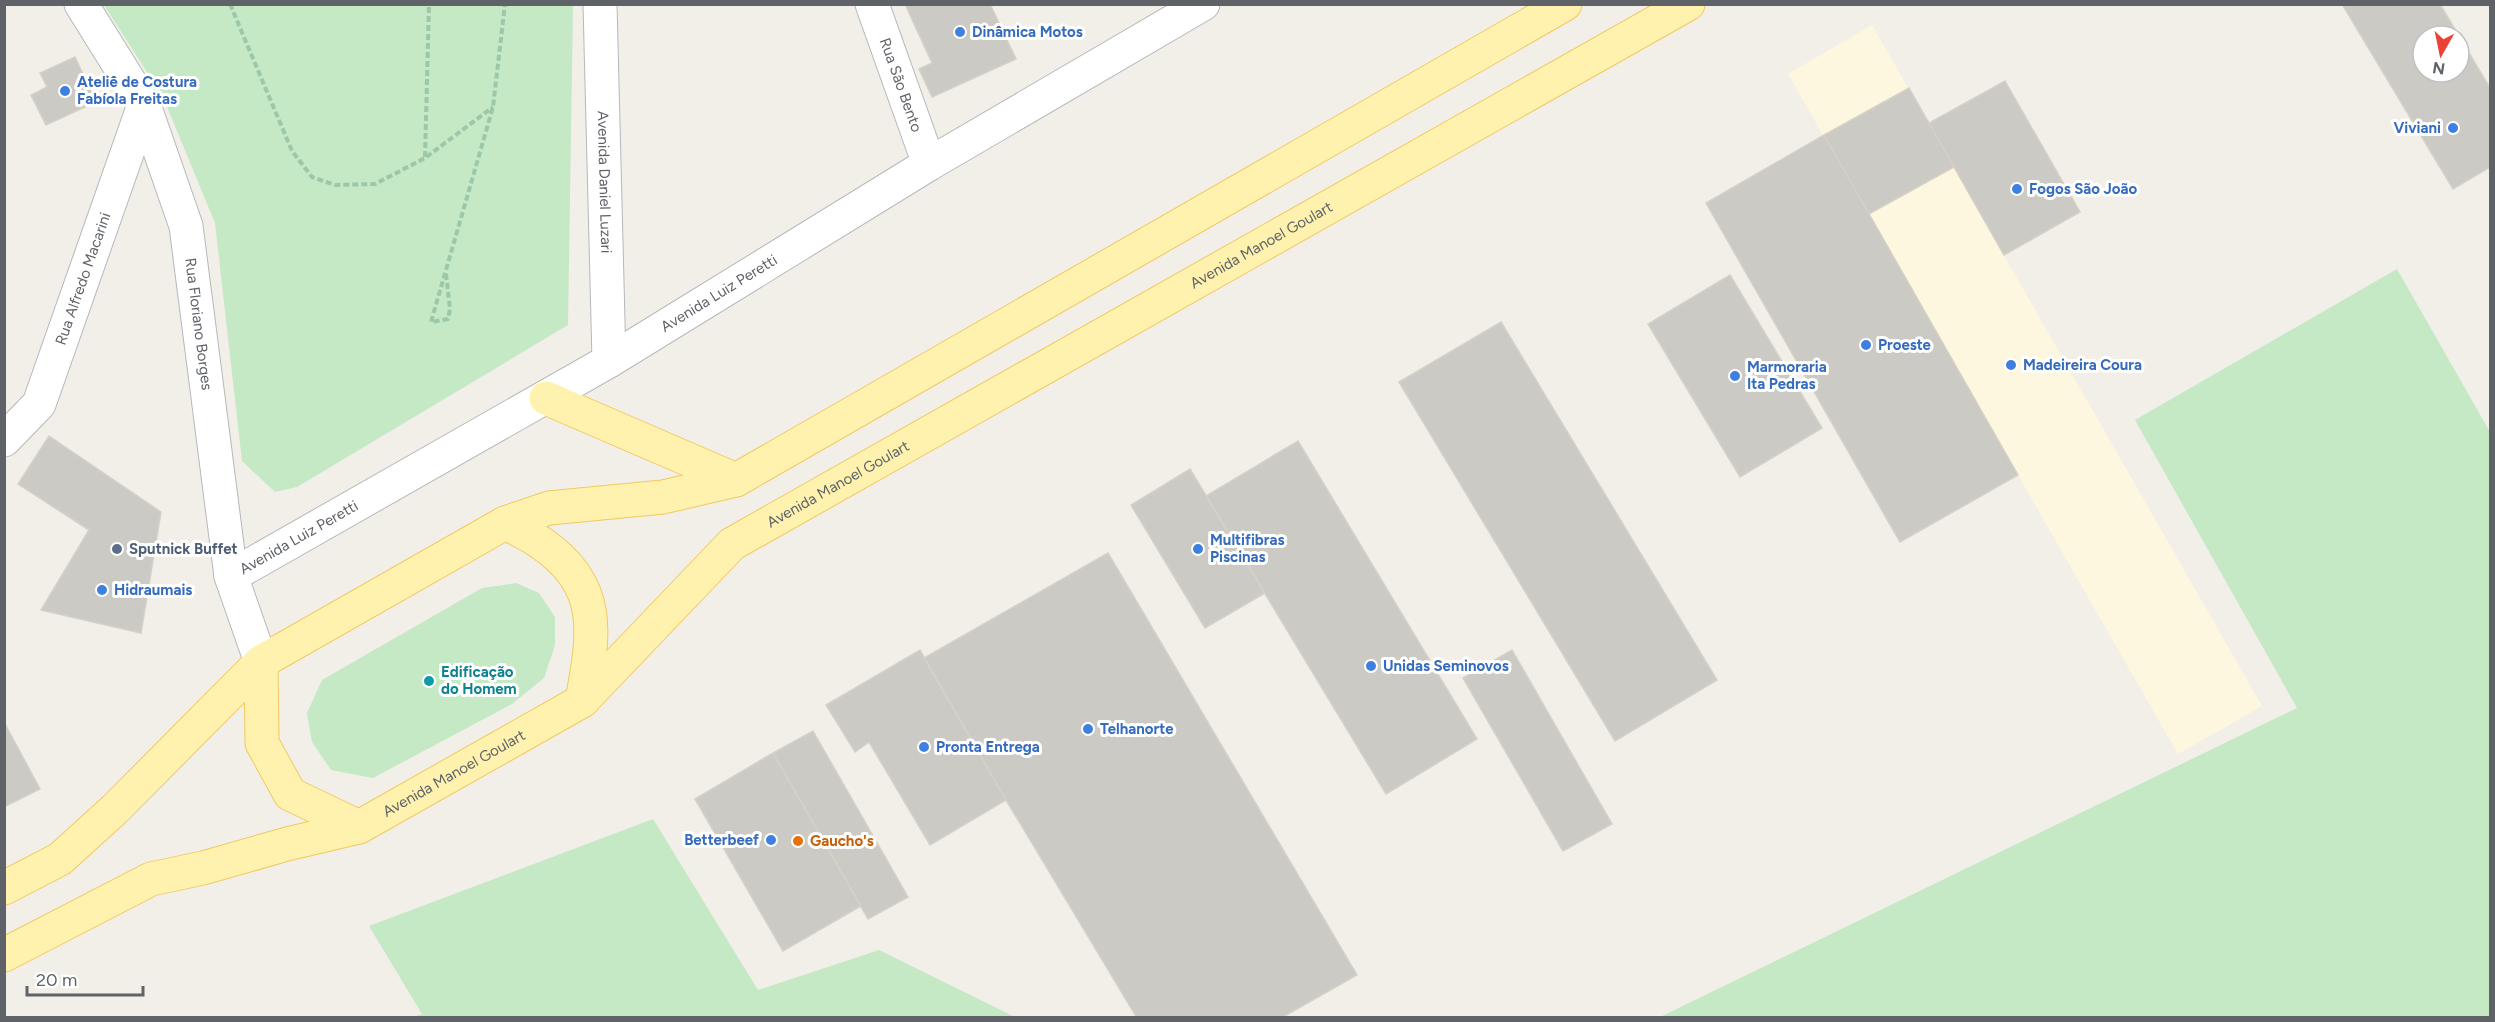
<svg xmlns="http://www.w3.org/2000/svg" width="2495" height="1022" viewBox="0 0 2495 1022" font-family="Figtree,sans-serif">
	<rect width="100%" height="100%" fill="#f1efe8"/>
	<path fill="#fef7e0" d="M1872,25l390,681 -84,48 -390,-680z"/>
	<path fill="#c5e8c5" d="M104,5h469l-5,320 -271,162 -22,5 -33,-31 -27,-238 -52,-126z
		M2397,269l93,163v585h-830l637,-309 -162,-288z
		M516,583l23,10 16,24v28l-11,33 -32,26 -139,74 -42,-8 -19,-28 -5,-29 15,-33 160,-92z
		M653,819l105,171 121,-40 136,67h-601l8,-3 -53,-88z"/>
	<path fill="#cccac5" stroke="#d6d1c6" stroke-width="1.5" d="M905,4h85l26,55 -84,38 -13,-28 13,-6z
		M2342,4h98l19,32h-36v36h36v-36l31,52v79l-37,22z
		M75,57l21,45 -50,23 -15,-30 16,-8 -7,-14z
		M2005,81l75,131 -76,43 -75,-132z
		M1909,88l45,79 -85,47 -45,-79z
		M1824,135l194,340 -118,67 -194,-339z
		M1730,275l92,153 -82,49 -92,-153z
		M1501,322l216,358 -102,61 -216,-359z
		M49,436l112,76 -20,121 -100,-23 48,-80 -71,-46z
		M1298,441l179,298 -91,55 -180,-298z
		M1190,469l75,124 -60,35 -74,-123z
		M1108,553l249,422 -76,43h-144l-131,-218 -82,-142z
		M920,650l86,150 -76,45 -61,-103 -14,10 -29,-47z
		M1512,650l100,174 -49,27 -100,-173z
		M4,722l36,67 -36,18z
		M813,731l95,166 -40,22 -95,-166z
		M773,753l88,153 -78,45 -88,-152z"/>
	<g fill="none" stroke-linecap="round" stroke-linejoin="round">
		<defs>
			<g id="minor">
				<path id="s1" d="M81,4l63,101 42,121 45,350 30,86"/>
				<path id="s2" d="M600,4l9,357"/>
				<path id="s3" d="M872,4l57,160"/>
				<path id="s4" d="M4,440l35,-36 105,-299"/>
				<path id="s5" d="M231,576l378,-215 320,-197 274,-160"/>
			</g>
			<g id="major">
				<path d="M546,398l190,82"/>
				<path d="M505,523c12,6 25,12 36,20 63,43 53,92 41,158"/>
				<path d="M261,662l1,81 28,51 69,33"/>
				<path d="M4,888l56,-29 55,-50 146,-147 244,-139 44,-15 114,-11 73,-17 829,-476"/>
				<path id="s6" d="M4,955l147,-76 52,-11 84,-24 72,-17 223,-126 150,-157 956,-540"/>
			</g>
		</defs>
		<use href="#minor" stroke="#b5b8bc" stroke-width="35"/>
		<use href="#major" stroke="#f2c960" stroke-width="35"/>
		<path stroke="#9cc7a9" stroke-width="4" stroke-dasharray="6 3" stroke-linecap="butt" d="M230,4l62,147 20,26 23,8 40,-1 50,-26 68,-51
			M425,157l4,-153
			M446,274l4,35 -2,10 -17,3 62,-215 12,-103"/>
		<use href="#minor" stroke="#fff" stroke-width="33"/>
		<use href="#major" stroke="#fff2af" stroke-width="33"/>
	</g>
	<g fill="#3f7fe0" stroke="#fff" stroke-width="2">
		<circle cx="960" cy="32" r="6"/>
		<circle cx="65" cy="91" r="6"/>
		<circle cx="2453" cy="128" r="6"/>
		<circle cx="2017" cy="189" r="6"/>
		<circle cx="1866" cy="345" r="6"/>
		<circle cx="2011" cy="365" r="6"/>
		<circle cx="1735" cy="376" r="6"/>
		<circle cx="1198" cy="549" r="6"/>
		<circle cx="102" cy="590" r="6"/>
		<circle cx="1371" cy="666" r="6"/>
		<circle cx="1088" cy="729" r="6"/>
		<circle cx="924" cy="747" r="6"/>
		<circle cx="771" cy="840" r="6"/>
	</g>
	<circle fill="#5c6f8a" stroke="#fff" stroke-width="2" cx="117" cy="549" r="6"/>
	<circle fill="#0f9aa8" stroke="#fff" stroke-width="2" cx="429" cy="681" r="6"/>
	<circle fill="#e8710a" stroke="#fff" stroke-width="2" cx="798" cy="841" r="6"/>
	<g text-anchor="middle" stroke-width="6" stroke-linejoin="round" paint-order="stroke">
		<g font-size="15" font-weight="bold" fill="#366cbe" stroke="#fff" text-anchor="start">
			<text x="972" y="37">Dinâmica Motos</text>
			<text x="77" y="87">Ateliê de Costura<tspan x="77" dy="17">Fabíola Freitas</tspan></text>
			<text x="2441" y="133" text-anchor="end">Viviani</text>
			<text x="2029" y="194">Fogos São João</text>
			<text x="1878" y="350">Proeste</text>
			<text x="2023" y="370">Madeireira Coura</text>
			<text x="1747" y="372">Marmoraria<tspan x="1747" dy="17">Ita Pedras</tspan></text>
			<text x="1210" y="545">Multifibras<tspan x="1210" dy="17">Piscinas</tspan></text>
			<text x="114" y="595">Hidraumais</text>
			<text x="1383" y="671">Unidas Seminovos</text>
			<text x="1100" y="734">Telhanorte</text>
			<text x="936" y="752">Pronta Entrega</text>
			<text x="759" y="845" text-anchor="end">Betterbeef</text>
		</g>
		<g font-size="15" fill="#5f6368" stroke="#fff">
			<text dy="5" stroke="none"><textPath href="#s3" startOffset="86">Rua São Bento</textPath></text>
			<text dy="5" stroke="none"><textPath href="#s2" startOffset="178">Avenida Daniel Luzari</textPath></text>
			<text dy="5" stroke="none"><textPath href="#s6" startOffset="1461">Avenida Manoel Goulart</textPath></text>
			<text dy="5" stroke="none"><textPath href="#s4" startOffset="183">Rua Alfredo Macarini</textPath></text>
			<text dy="5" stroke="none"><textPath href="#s5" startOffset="564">Avenida Luiz Peretti</textPath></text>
			<text dy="5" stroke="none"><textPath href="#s1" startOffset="346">Rua Floriano Borges</textPath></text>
			<text dy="5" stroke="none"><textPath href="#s6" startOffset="975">Avenida Manoel Goulart</textPath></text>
			<text dy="5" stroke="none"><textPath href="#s5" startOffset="78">Avenida Luiz Peretti</textPath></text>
			<text dy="5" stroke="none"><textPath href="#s6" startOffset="489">Avenida Manoel Goulart</textPath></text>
		</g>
		<g font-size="15" font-weight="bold" fill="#4e5e75" stroke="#fff" text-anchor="start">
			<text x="129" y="554">Sputnick Buffet</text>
		</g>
		<g font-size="15" font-weight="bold" fill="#0d838f" stroke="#fff" text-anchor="start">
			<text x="441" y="677">Edificação<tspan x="441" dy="17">do Homem</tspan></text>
		</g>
		<g font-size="15" font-weight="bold" fill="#c56008" stroke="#fff" text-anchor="start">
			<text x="810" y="846">Gaucho's</text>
		</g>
	</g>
	<rect width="2495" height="1022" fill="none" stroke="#5f6368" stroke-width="12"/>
	<g transform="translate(2441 54) rotate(189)"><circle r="28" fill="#ffffff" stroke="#bfc1c3" stroke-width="1.5"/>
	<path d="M0-4.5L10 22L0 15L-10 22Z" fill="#ea4335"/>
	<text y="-9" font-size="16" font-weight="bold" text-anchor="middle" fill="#5f6368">N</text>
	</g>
	<path d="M27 986v9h116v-9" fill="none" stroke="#5f6368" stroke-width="3"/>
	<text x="36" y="986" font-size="18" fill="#5f6368" stroke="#ffffff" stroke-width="4.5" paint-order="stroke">20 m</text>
</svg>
